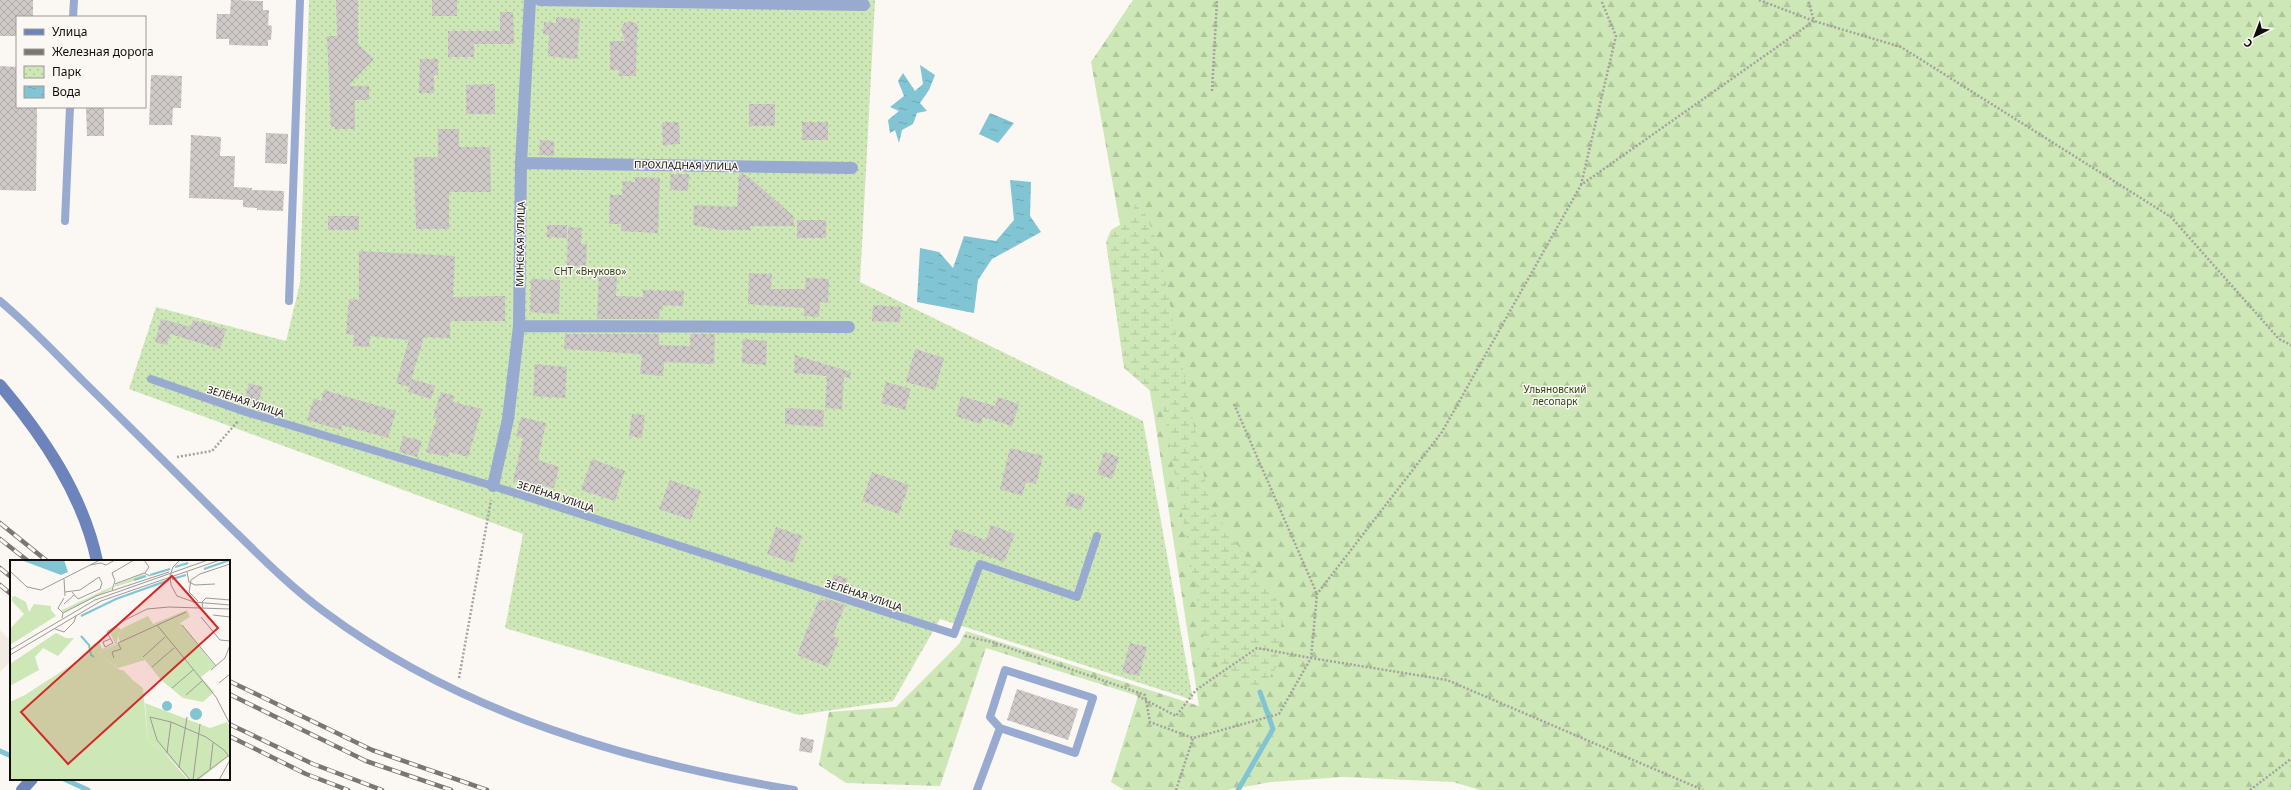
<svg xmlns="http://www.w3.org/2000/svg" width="2291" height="790" viewBox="0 0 2291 790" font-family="'Noto Sans',sans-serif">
	<defs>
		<pattern id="forest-firs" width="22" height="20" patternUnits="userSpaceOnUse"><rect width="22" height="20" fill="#cde7b7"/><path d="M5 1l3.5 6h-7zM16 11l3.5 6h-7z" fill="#afc59c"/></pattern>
		<pattern id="wetland-marsh" width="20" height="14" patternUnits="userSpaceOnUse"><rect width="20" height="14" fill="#cde7b7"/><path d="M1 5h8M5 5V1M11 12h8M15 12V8" fill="none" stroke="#afc59c"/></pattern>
		<pattern id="park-dots" width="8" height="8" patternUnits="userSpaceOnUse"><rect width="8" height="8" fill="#cde7b7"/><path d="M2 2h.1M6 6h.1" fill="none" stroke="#afc59c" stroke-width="1.8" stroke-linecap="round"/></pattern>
		<pattern id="water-ripples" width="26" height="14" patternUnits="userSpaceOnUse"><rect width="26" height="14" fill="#81c4d3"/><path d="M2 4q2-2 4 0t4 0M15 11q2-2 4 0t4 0" fill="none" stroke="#6ea7b4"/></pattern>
		<pattern id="building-cross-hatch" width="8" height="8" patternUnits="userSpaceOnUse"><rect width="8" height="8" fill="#cec8c7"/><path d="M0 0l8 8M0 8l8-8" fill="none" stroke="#b0abaa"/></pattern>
	</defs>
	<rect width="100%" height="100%" fill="#fbf7f3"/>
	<path fill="#f2ebe1" d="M0,630l11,11v20l-11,11z"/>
	<path fill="url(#forest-firs)" d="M1133,0h1158v790h-811l-27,-8 -110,-5 -72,5 -44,8h-103l-13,-8 27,-86 -152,-48 -46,138 -94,-3 -27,-18 10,-53 67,-5 63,-63 7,-13 233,75 -45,-291 -63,-353z"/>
	<path fill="url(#wetland-marsh)" d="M1136,203l11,14 11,27 52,262 73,103 -6,57 -17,26 -37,-18 -18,-29 -43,-244 -38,-33 -18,-126 5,-12 19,-11z"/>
	<path fill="url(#park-dots)" d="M309,0h566l-15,282 283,139 50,279 -253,-81 -47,82 -94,14 -294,-87 18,-94 -394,-145 27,-82 130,34 14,-58z"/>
	<path fill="url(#water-ripples)" d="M920,65l15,10 -6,15 -9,13 7,8 -10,2 -4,11 -11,6 -3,13 -4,-13 -5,3 -2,-13 11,-9 -9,-4 14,-11 -6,-15 5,-8 12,18 8,-7z
		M990,113l24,10 -16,20 -19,-9z
		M1010,180l21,2 -1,34 11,16 -49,27 -14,21 -4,33 -57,-11 3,-54 19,4 14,16 11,-32 32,5 18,-21z"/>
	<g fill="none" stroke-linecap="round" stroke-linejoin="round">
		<path stroke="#81c4d3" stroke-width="5" d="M0,751l11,5
			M64,779l24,11
			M1238,790l35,-61 -13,-37"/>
	</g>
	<path fill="url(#building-cross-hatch)" d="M0,0h33v17h-16v19h-17z
		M231,0l32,1v9h6l-1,15 4,1 -1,14h-3v6l-39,-1v-6h-13l1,-25h13z
		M336,0h22v44l16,15 -26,27h21v14h-14v29h-20v-2h-4l-4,-91h10z
		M432,0h25v16h-25z
		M500,12h13l1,32h-40v13h-26v-26h52z
		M556,17l24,2 -3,40 -29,-3 1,-21 -6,-1 1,-12 12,1z
		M630,21l7,3 2,6 -2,4 -1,42h-17v-6h-9v-29h15l-4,-12 3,-6z
		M420,59h18v16h-4v18h-15z
		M0,66l17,1v40h20l-1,84 -36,-1z
		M151,75l31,1 -1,32h-8l-1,17h-23z
		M495,84v30h-29v-29z
		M749,104h26v22h-26z
		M86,107h18v29h-17z
		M662,122h17l1,22 -17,1z
		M802,122h26v18h-26z
		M438,129h21v18h31l1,45h-42v37h-33l-2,-72h24z
		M266,133l22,1 -1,30 -22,-1z
		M191,135l30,2 -1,19h15l-1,31 18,1v2l32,1 -1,20 -26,-1v-2l-14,-1v-7l-54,-2z
		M540,140l14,1v15l-15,-1z
		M671,174h18l-1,17 -18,-1z
		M739,174h5l6,4 43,38 1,10h-44v4h-30l-27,-5 1,-20 43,2z
		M635,177l25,1 -2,55 -37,-2v-7h-12l1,-29h12l1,-14 12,1z
		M328,216h31v14h-31z
		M797,220h29v18h-29z
		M547,225h20v13l-20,-1z
		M568,227l14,1 -1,16h6l-1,22h-19z
		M359,251l96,5 -2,41 52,-1v25h-55v17l-26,-1 -15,50 -13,-4 13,-43 -39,-4 -1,11 -16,-1 1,-11 -8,-1 3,-35 10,1z
		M599,273l18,1 -1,22 27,1v-7l41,1 -1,15 -20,-1v4h-3l-1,10h-62z
		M749,273l23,1 -1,15h34l1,-11 23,1 -1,24 -8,-1 -1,15 -15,-1v-8l-56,-4z
		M531,279l29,1 -1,34 -29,-2z
		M873,305l28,2 -1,15 -28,-1z
		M161,319l30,8 2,-7 33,9 -6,20 -50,-15 -3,11 -12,-3z
		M565,334h94v11l31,1v-12h25l-1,30 -50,-2 -1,14 -23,-2 2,-18h-2v-2l-76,-5z
		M743,339l24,2 -1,24 -24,-2z
		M915,349l29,9 -9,32 -29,-8z
		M795,355l56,17 -1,6 -6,-1 -2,32 -17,-1 2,-32 -33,-3z
		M535,364l32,3 -2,31 -32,-2z
		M412,379l23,7 -4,13 -23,-7z
		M886,382l25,7 -6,21 -24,-7z
		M249,383l14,4 -5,16 -13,-4z
		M324,390l72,21 -8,27 -46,-13 -1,5 -34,-10 7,-22 7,3z
		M441,392l13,4 -1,6 29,7 -14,48 -18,-5 -2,5 -22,-5 11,-34 -4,-1z
		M961,396l34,10 3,-9 21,7 -7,22 -29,-9 -2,7 -25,-8z
		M785,408l39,2 -1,17 -38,-3z
		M632,414l13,1 -3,23 -13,-2z
		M521,417l25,6 -8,37 21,7 -5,21 -41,-7 10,-43 -7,-2z
		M403,436l19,5 -5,16 -18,-5z
		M1010,448l33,8 -7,28 -10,-2 -4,14 -22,-7z
		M1104,452l15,5 -7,22 -15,-5z
		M592,459l33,12 -10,30 -34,-11z
		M872,472l37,13 -10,29 -37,-13z
		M670,480l31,11 -10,29 -32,-11z
		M1069,492l16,5 -4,13 -16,-5z
		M991,525l24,9 -11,28 -33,-12 -1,2 -21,-7 6,-16 31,11z
		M776,527l26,9 -9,27 -26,-9z
		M834,574l14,5 -2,4 7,2 -4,10 -20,-7z
		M825,598l20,7 -12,31 6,3 -11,28 -31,-12 22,-56 6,2z
		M1130,643l17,4 -8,29 -17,-4z
		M1017,689l61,20 -10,31 -61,-20z
		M801,737l13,3 -2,13 -13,-2z"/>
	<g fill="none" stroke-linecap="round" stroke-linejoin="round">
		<path stroke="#a4a19e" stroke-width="2.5" stroke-dasharray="2 2" stroke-linecap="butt" d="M1759,0l55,21 87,26 270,170 108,122 12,6
			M1212,91l5,-91
			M1581,185l35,-149 -15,-36
			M1234,404l83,190
			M177,457l35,-6 26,-30
			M965,636l27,6 153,53 5,27 43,16 86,-24 32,-56 136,22 256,110
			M459,678l32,-178
			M1138,696l38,20 20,-26 61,-42 54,10 6,-64 125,-162 139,-247 233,-164 -6,-21
			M1176,790l17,-52
			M2250,790l41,-31"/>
		<path stroke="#99aad0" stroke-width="8" d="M73,17l1,-17
			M65,221l5,-114
			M0,301c29,24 56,53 83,80 47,46 93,92 140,139 33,32 66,66 103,93 136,101 303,149 468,177
			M289,301l11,-301
			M151,379l95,33 247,74 461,148 26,-70 97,33 20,-61
			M1005,670l88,28 -18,55 -75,-25 -10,-11z
			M977,790l23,-62"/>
		<path stroke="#99aad0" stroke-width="12" d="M540,0l324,5
			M521,163l331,5
			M519,326l330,1
			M493,486l15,-67 11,-93 2,-163 9,-163"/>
		<path stroke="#6c83bb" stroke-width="12" d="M0,385c43,51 83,110 97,176
			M22,790l10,-11"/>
		<defs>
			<path id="rail" d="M0,523l47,38
				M0,539l28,22
				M0,568l11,9
				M0,585l11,9
				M229,681l143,69 115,40
				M229,694l137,67 85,29
				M229,724l84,40 69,26
				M229,736l77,38 42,16"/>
		</defs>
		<use href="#rail" stroke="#797673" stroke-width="4.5"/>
		<use href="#rail" stroke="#fbf7f3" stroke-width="3" stroke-dasharray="9" stroke-linecap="butt"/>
	</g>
	<g text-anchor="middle" stroke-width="3" stroke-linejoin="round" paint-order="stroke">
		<g font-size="10" fill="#0f0e0c" stroke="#fbf7f3">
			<text transform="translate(686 165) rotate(1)" y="4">ПРОХЛАДНАЯ УЛИЦА</text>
			<text transform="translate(520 244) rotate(-89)" y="4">МИНСКАЯ УЛИЦА</text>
			<text transform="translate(246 401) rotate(18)" y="4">ЗЕЛЁНАЯ УЛИЦА</text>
			<text transform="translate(556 496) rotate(18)" y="4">ЗЕЛЁНАЯ УЛИЦА</text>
			<text transform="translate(864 595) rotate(18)" y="4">ЗЕЛЁНАЯ УЛИЦА</text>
		</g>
		<g font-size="10" fill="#2e4512" stroke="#fbf7f3">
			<text x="590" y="275">СНТ «Внуково»</text>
			<text x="1555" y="393">Ульяновский<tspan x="1555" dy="12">лесопарк</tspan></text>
		</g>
	</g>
	<g transform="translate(10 560)">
		<rect width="220" height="220" fill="#fbf7f3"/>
		<path d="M133,14l4,3 -33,10 1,-2zM103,26l-3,4 -46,22 -4,-1z" fill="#cde7b7"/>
		<path d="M5,36l11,6 3,10 5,-8 17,2v4l5,6 -46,29v-16l14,-15 -12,-13v-4zM106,66l6,4 -4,4 -1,10 -19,9 45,35 5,54 13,7 27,31h-178v-78l15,-7 51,-33 19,-19 4,-1 3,7 13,-5 -5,-12zM46,73l10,5h8l-16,18 -15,-8 -8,9 4,13 -29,16v-22z" fill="#cde7b7"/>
		<path d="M85,97h6l17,13h5l8,8 1,4 -23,-16 -11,-2z" fill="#cde7b7"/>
		<path d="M177,50l3,7 -10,6 35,43 -14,11 13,15 -11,10 -20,-4 -22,-18 -16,-20 -27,8 -20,-15 22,-10 -2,-8 5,-7 25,-12 5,8zM135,143l65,25 17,-6 3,5v28l-31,25h-9l-29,-31 -13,-7z" fill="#cde7b7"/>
		<path d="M11,0h43l4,12 -7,3zM152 146a5 5 0 1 1 10 0a5 5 0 1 1-10 0ZM180 154a6 6 0 1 1 12 0a6 6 0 1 1-12 0Z" fill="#81c4d3"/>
		<path fill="none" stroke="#81c4d3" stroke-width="2" d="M165,7l13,-4M194,9l26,-9M140,15l20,-6M162,19l14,-4M124,20l12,-4M71,56l35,-17 53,-19M71,76l8,9 2,10 3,2"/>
		<path fill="none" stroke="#9d9a97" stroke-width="1" d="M134,0l5,7 -4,6M170,0l-7,7 -3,9 1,9 6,11 17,6 36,3M80,5l11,-2 5,2 9,-5M0,11l17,16 14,3 59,-30M177,12l2,10 6,3 20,-1M54,19l1,17M105,24l29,-11 6,3M102,30l3,-9 -3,-8 22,-13M55,32l15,-2 19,-13 3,6 -2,6 -22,10 -6,-7M188,41l-9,-9 2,-12 9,-6 30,-10M54,44l10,-9M193,48l-1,-6 4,-4 24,2M53,53l-5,-5 6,-10M203,55l17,2M191,57l19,23 10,1M52,58l1,-5 33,-17 73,-24M147,65l59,72 14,27M172,65l34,41M45,69l9,3 10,-10 2,-6M100,79l-7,3 2,5 8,-4 -6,-11 16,-11 24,-12 22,-2 61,2M0,90l85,-50 113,-40M0,95l91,-54 119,-41M133,97l22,-20M104,98l-2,-6 9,-3 -3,-6 68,-31M142,107l22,-19M201,110l14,-12 5,-13M151,119l23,-20M209,123l11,-9M162,128l21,-18M176,135l16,-14M157,193l4,-31M169,208l8,-51M200,209l3,-26M180,220l-33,-40 -7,-23 21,5 35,15 18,13 6,8M183,220l7,-56M186,220l32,-24M209,220l11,-20"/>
		<path fill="#d62828" fill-opacity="0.15" stroke="#d62828" stroke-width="2" d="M162,16l46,52 -150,136 -47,-52z"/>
		<rect width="220" height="220" fill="none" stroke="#0f0e0c" stroke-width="2"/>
	</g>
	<rect x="16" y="16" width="130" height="92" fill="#fbf7f3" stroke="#9d9a97"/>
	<rect x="24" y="29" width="20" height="6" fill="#6c83bb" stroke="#9d9a97"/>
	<text x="52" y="36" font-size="12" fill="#0f0e0c">Улица</text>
	<rect x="24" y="49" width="20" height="6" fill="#797673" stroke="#9d9a97"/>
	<text x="52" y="56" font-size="12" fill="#0f0e0c">Железная дорога</text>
	<rect x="24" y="66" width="20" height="12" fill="url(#park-dots)" stroke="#9d9a97"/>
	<text x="52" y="76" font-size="12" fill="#0f0e0c">Парк</text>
	<rect x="24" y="86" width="20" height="12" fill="url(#water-ripples)" stroke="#9d9a97"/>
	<text x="52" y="96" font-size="12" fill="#0f0e0c">Вода</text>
	<g transform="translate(2255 36) rotate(222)" stroke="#fbf7f3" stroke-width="3" paint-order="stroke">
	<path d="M0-3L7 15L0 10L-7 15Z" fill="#0f0e0c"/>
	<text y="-6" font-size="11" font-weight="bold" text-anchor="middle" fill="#0f0e0c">С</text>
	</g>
</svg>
